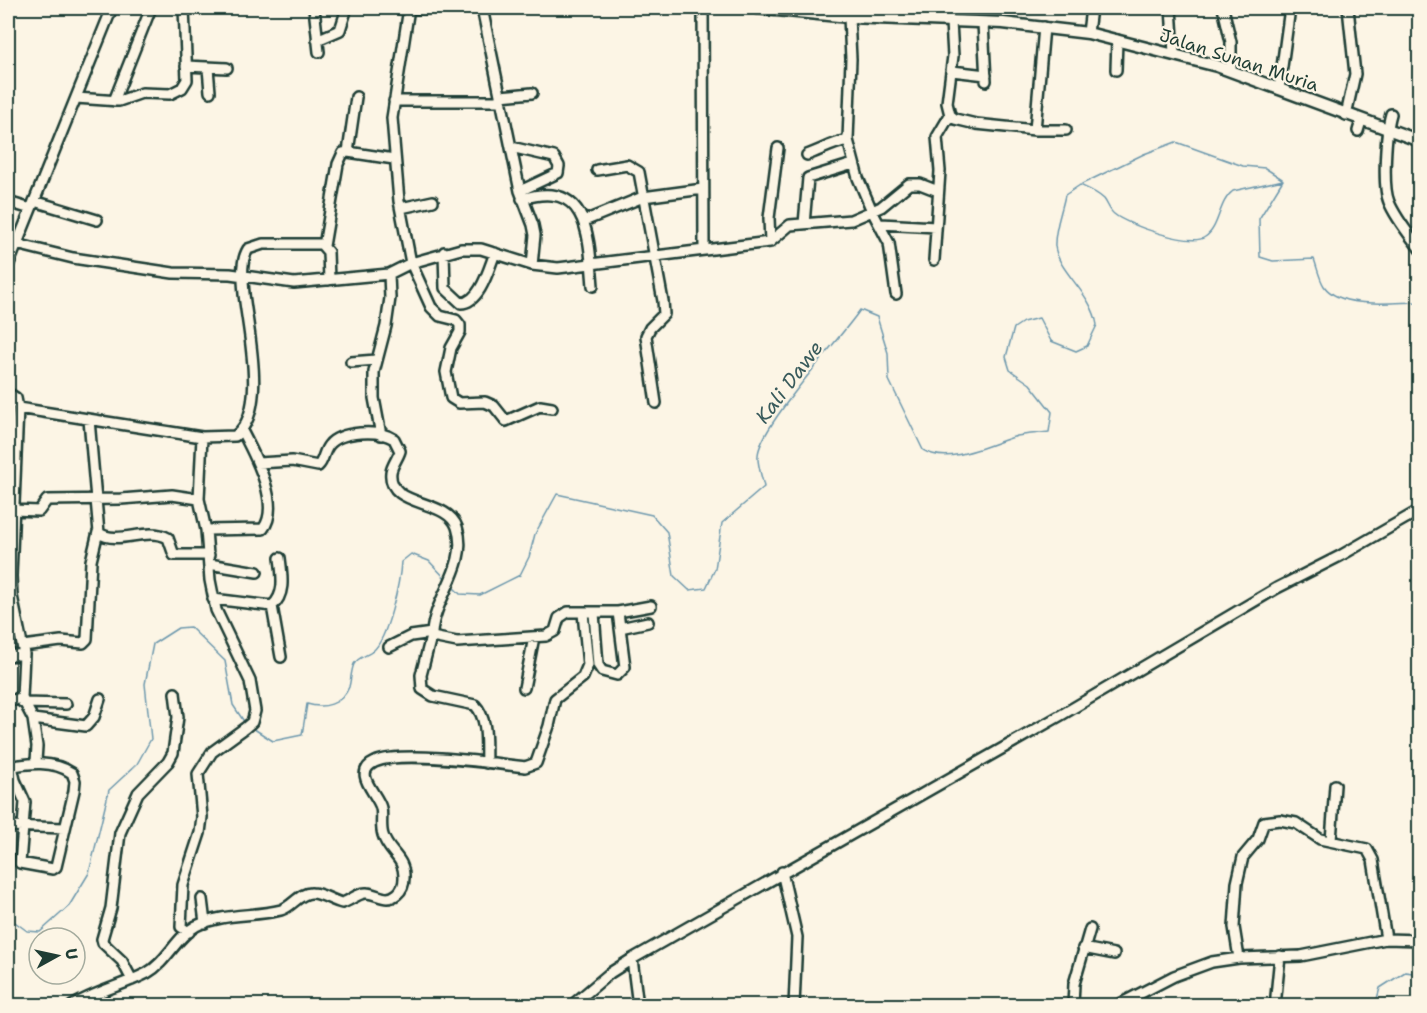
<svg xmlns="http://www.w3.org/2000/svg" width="1427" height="1013" viewBox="0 0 1427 1013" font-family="'Shantell Sans',sans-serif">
	<rect width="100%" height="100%" fill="#fcf5e5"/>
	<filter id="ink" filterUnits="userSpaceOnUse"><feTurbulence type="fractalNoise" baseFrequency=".0167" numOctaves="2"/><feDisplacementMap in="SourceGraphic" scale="12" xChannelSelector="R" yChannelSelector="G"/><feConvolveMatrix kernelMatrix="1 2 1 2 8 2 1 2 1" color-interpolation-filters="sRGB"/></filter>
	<g filter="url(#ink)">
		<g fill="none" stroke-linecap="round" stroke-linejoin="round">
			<path stroke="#6d98ad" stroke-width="1.5" d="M1283,180l-24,39 1,38 13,4 41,-2c3,8 5,19 10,27 17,24 69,16 96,16
				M1082,184l62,-30 32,-12 67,24 22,2 17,11
				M451,585l9,9 20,1 40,-20 9,-18 6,-23 22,-40 95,21 15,17 7,44 15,14 17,-2 9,-19 7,-46 42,-36c-2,-10 -7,-23 -6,-32 2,-29 82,-116 102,-145l17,7 11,36 1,27 34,70c26,16 67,-6 94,-14 10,-2 22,-3 32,-4l3,-20 -22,-28 -20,-14 -4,-13 8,-29 9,-6 16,-4 12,23 25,10 11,-5 10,-21c-5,-32 -39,-53 -42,-79 -1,-16 7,-35 10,-51l15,-10c9,4 17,7 24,14 4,5 5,11 10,15 13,11 77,33 91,23 15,-10 13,-35 28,-46l50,-11
				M251,727l22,14 29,-6 5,-31c16,5 35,1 42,-17 2,-7 2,-16 5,-23 5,-8 13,-8 19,-13 15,-13 27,-69 28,-89l10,-8 18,7 17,18
				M8,917l19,14 13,1 29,-26 20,-33 20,-83 28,-26 14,-25 -6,-55 8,-40 25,-16 12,-1 35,34 8,44 12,18
				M1375,1006l5,-18 25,-16 15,2"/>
			<defs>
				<path id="minor" d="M314,8l5,44
					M409,8l-17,110 7,83 12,62 20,44 9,9 16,4 4,5v7l-9,16 -5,24 5,26 8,5 26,-1 9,4 12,15 34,-15 12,2
					M482,8l38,183 13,34 2,10 -3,30
					M703,8l1,241
					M1171,8l3,45
					M1223,8l8,34v29
					M951,22l2,34 -6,47 3,12 5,4 21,5 59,6h31
					M983,23l3,58
					M1088,33l3,-25
					M317,40l23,-10 7,-22
					M186,66l41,2
					M208,68l2,24
					M1116,70l1,-30
					M952,71l34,4
					M1279,89l11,-81
					M500,96l32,-3
					M76,98l43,3 23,-8 28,1 12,-6 5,-8 -3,-72
					M114,101l37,-93
					M394,101h107
					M1391,114c-5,17 -9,72 -2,88 7,17 20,32 31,47
					M1346,115l9,-41 -7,-66
					M1035,130l9,-103
					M1358,131l3,-10
					M511,147l43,10 5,9 -1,7 -38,18
					M348,152l46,7
					M807,155c14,-5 25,-12 41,-15
					M597,170l30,-5 12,7 24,129 1,13 -14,14 -4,8 10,67
					M522,199c67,-21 67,39 71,87
					M34,201l63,19
					M8,202l23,7
					M401,208l32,-7
					M584,221l59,-24 60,-8
					M804,224l4,-46 45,-14
					M881,224l55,3
					M770,242l-1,-24 9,-70
					M16,244l57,14 100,15 57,1 64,9 95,-9 22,-11 50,-14h20l51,16 26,3 212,-26 20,-17 61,-5 21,-9 -14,-33 -10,-38 3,-81 -2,-42
					M324,246l14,-82 5,-11 5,-1 8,-55
					M444,252l1,36 16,15c19,0 28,-35 34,-50
					M934,260l6,-89 -3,-34 13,-22
					M8,266l104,-258
					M896,294l-7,-51 -17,-32 9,-4 28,-23h11l18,7
					M351,362l25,-2
					M8,393l8,5 2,10 184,29 33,-1c33,-24 13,-104 9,-142 -1,-15 -4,-32 4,-45l15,-5h58l7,8 1,28
					M18,408l-7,168 1,20 12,58 -2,44 11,21 4,27 -1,16
					M89,420l10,113c19,13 48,-7 69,5l6,17h35
					M381,435l-7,-37v-26l12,-46 4,-28 -1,-24
					M258,463l34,-2 26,5c6,-5 5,-14 11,-21 11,-14 50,-16 65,-6l6,12c-2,7 -8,14 -9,21 -4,36 56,26 66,55 13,38 -23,70 -25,106
					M13,510l26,1 8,-11 74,-1 51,-4 27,4
					M206,530l57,-1c19,-24 -9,-75 -21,-98
					M280,558c2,17 6,36 -8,48l9,51
					M209,564l48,8
					M213,599l59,7
					M594,613l4,52 4,6 15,4 8,-8 -7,-55
					M620,628l28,-6
					M432,637l25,5 89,-6 9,-5 4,-13 9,-6h50l33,-6
					M23,646l38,-5 22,2 4,-4 4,-78 7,-29
					M389,647l22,-11 21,-3 -11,42 1,14 11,7 42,9c14,15 10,40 11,58
					M8,656l16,-2
					M524,688l10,-51
					M8,701l14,-3
					M23,703l43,1
					M33,719l53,7 8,-9 6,-18
					M8,767c21,-4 45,-7 64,6l3,8 -1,10 -18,76 -3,2 -33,-6 5,-61 -10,-22 -3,-14
					M8,826l56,2
					M1331,841l4,-56
					M782,872l15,65 -3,69
					M202,899l3,24
					M189,932l-8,-5 2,-42 17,-52 2,-16 -4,-43 14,-22 33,-24 7,-6 3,-11 -5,-30 -34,-71 -6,-30 -4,-50 -7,-31 3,-62
					M1083,948l31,6
					M1239,958l-5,-31 3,-44 6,-26 15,-18 6,-17 16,-2 16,3 24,16 47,10 6,11 13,79
					M632,959l6,47
					M132,980l-10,-19 -19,-18 -1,-4 9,-31 9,-75 18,-40 30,-31 5,-9 5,-36 -3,-24
					M72,1006c24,-15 50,-20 75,-33 20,-11 29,-36 49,-47 26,-13 57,-9 85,-16 11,-3 19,-18 31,-17 10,0 20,8 30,10 8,-2 17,-11 25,-10 12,1 19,10 30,1 5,-4 7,-10 7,-16 1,-21 -16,-25 -21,-43 -3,-9 0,-19 -2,-27 -3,-14 -30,-35 -6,-46 26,-12 118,1 150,5l11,-4 13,-37 6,-27 28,-22 5,-12 -5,-52
					M571,1006l39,-33 22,-14 431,-245 214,-126 63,-32 80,-46
					M1073,1006l1,-22 16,-55
					M1116,1006l58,-30 38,-14 27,-4 62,-2 85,-17 34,1
					M1275,1006l5,-50"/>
				<path id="major" d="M400,8h50
					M756,8l93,9 154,6 85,10 129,33 203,75"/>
			</defs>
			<use href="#minor" stroke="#1f3d34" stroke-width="14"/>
			<use href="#major" stroke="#1f3d34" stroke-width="15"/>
			<use href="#minor" stroke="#fcf5e5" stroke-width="9"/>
			<use href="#major" stroke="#fcf5e5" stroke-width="10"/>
		</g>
	</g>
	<g text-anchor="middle" stroke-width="4.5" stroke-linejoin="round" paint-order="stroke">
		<g font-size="18" fill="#1f3d34" stroke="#fcf5e5">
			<text transform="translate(1239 60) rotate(18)" y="6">Jalan Sunan Muria</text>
		</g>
		<g font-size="20" font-style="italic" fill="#395b5c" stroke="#fcf5e5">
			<text transform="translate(789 382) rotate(-53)" y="7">Kali Dawe</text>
		</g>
	</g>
	<rect width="1427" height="1013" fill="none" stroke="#fcf5e5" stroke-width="30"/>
	<rect x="15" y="15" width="1397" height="983" fill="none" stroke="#1f3d34" stroke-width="2" filter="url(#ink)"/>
	<g transform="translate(57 956) rotate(82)"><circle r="28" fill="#fcf5e5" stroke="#a4ab9e" stroke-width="1.5"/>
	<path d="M0-4.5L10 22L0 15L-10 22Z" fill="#1f3d34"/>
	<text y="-9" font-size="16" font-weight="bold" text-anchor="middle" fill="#1f3d34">U</text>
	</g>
</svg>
